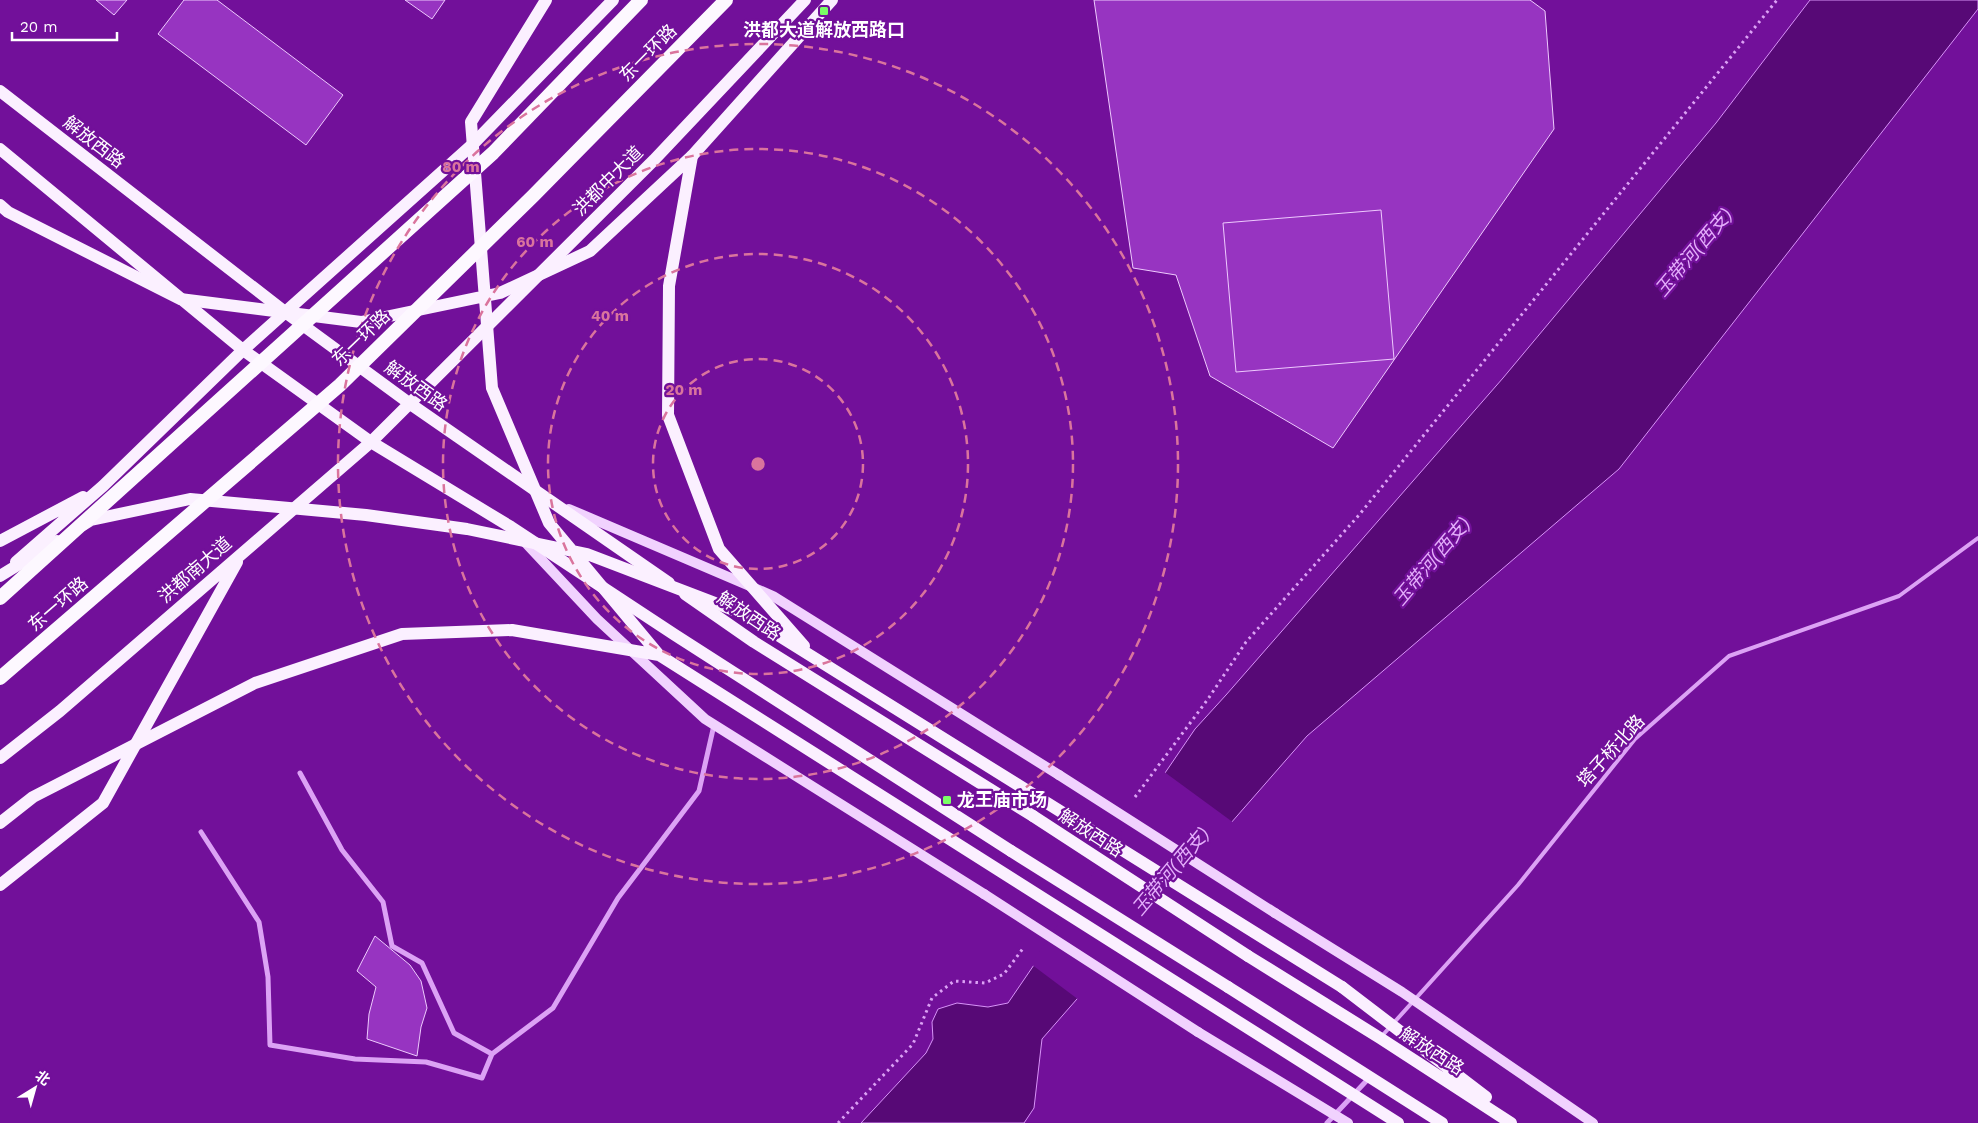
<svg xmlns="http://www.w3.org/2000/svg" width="1978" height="1123" viewBox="0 0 1978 1123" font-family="'Work Sans','Noto Sans SC',sans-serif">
	<rect width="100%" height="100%" fill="#72109a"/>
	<path fill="#570976" stroke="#d893f8" d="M1810,0h168v9l-359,460 -312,267 -265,303 -8,69 -10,15h-163l65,-70 7,-14 -1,-17 6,-13 19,-6 31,4 20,-4 187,-274 31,-34 277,-317 213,-255z"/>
	<path fill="#72109a" d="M1163,771l71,52 -155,177 -48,-36z"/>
	<path fill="#9734c1" stroke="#eecafe" d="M96,0h31l-13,15z
		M184,0h33l126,95 -37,50 -148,-111z
		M405,0h40l-13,19z
		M1094,0h436l15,11 9,118 -221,319 -123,-72 -34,-101 -43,-7z
		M1381,210l13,149 -158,13 -13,-149z
		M375,936l35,29 11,16 6,27 -6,19 -4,29 -50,-17 2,-25 7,-27 -19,-16z"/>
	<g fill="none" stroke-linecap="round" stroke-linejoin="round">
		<path stroke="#dca2f5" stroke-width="3" stroke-dasharray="2.5 4" stroke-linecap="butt" d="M1135,797l73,-98 38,-57 113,-127 418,-515
			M838,1123l75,-79 19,-46 22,-17 31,2 19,-9 20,-27"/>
		<path stroke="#dca2f5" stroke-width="4" d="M1381,1037l137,-152 117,-146 94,-83 170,-60 79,-58"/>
		<path stroke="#dca2f5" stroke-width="5" d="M300,773l42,77 41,52 9,44 30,17 32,70 38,21
			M201,832l58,90 9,55 2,68 85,14 71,3 56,16 10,-24 61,-46 65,-110 81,-107 15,-66
			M1327,1123l43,-46"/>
		<path stroke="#f1d2fe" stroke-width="10" d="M569,509l204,87 286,179
			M523,540l74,79 108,100 279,175
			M1275,913l127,79 191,131
			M1198,1032l150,91"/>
		<path stroke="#fbf0ff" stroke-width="12" d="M0,91l285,221 124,91 260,180
			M0,149l243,201 128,92 140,85 164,108 336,216
			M692,156l140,-156
			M0,541l83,-44
			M16,562l87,-76 140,-136 230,-206 140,-144
			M685,594l69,48 279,174
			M0,758l60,-47 311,-269 283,-282 151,-160
			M0,885l103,-82 134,-241
			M1248,956l132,82 131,85
			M1228,987l214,136
			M1342,987l144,110"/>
		<path stroke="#f1d2fe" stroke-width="10" d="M1059,775l216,138
			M984,894l214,138"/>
		<path stroke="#fbf0ff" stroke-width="12" d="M546,0l-75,122 21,266 57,135 110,132 739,468
			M692,156l-23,130 -1,129 51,134 85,97
			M0,205l8,7 172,87 181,23 139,-29 90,-42 102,-95
			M83,525l8,-5 99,-21 176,16 101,14 120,25 157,60 598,373
			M0,576l57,-35
			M1033,816l215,140
			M0,823l33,-26 222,-114 147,-49 110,-4 147,25
			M1011,851l217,136"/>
		<path stroke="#fdf8ff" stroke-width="14" d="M0,598l493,-445 148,-153
			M0,678l340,-293 193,-189 193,-196"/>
	</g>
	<g fill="none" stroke="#da749d" stroke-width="2.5" stroke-dasharray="9 6">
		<circle cx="758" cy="464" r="105"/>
		<circle cx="758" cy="464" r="210"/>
		<circle cx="758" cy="464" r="315"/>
		<circle cx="758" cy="464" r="420"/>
	</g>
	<g fill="#7bff66" stroke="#72109a" stroke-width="2">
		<rect x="819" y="6" width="10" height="10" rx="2.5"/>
		<rect x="942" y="795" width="10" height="10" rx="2.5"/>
	</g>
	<g text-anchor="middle" stroke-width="4.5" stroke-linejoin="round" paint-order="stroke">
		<g font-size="18" font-weight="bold" fill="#fff" stroke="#72109a">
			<text x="824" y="36">洪都大道解放西路口</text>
			<text x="957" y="806" text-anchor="start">龙王庙市场</text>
		</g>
		<g font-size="18" fill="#fff" stroke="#72109a">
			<text transform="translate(648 53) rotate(-45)" y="6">东一环路</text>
			<text transform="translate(94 142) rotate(38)" y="6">解放西路</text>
			<text transform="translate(608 181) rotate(-45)" y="6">洪都中大道</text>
			<text transform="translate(361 338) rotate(-44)" y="6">东一环路</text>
			<text transform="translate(416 386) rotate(36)" y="6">解放西路</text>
			<text transform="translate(195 570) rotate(-41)" y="6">洪都南大道</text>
			<text transform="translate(58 604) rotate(-41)" y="6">东一环路</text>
			<text transform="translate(749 616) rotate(34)" y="6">解放西路</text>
			<text transform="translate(1611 751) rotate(-48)" y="6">塔子桥北路</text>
			<text transform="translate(1091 833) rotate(33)" y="6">解放西路</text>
			<text transform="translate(1432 1051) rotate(33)" y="6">解放西路</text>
		</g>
		<g font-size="19" font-style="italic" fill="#e4aefb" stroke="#72109a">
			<text transform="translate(1693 252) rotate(-50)" y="7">玉带河(西支)</text>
			<text transform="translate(1431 561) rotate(-50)" y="7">玉带河(西支)</text>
			<text transform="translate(1170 871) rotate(-50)" y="7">玉带河(西支)</text>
		</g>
	</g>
	<circle cx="758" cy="464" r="8" fill="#da749d" stroke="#72109a" stroke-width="2.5"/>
	<g font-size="15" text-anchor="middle" font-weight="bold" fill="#da749d" stroke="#72109a" stroke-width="4.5" stroke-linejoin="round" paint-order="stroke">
		<text x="461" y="172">80 m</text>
		<text x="535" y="247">60 m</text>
		<text x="610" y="321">40 m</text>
		<text x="684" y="395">20 m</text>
	</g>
	<g transform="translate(35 1088) rotate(37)" stroke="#72109a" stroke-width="4" paint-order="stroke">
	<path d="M0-4L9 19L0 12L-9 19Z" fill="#ffffff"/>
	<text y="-8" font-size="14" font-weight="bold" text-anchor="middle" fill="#ffffff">北</text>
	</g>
	<path d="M12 32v8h105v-8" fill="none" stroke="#ffffff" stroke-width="2.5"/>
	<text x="20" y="32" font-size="15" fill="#ffffff" stroke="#72109a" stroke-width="4" paint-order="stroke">20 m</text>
</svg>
